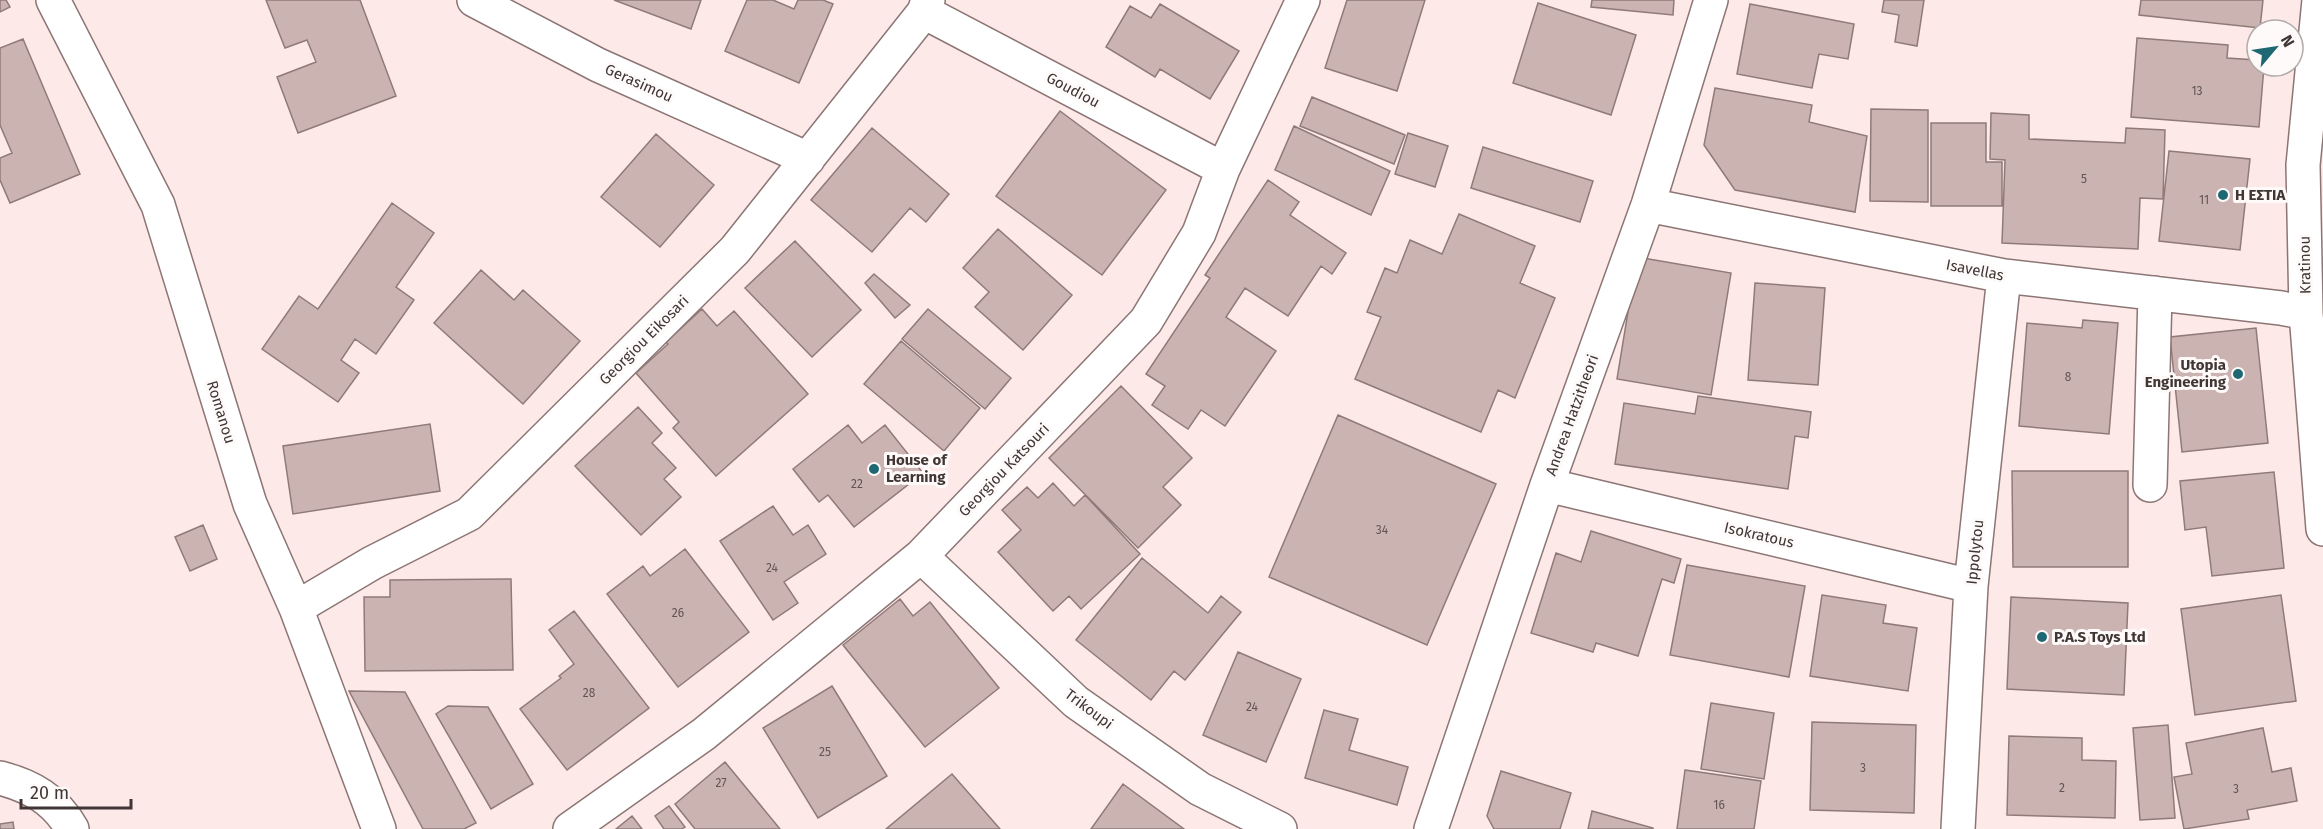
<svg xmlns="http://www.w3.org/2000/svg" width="2323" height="829" viewBox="0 0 2323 829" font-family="'Fira Sans',sans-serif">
	<rect width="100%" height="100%" fill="#fde9e8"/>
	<path fill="#cbb3b2" stroke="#907a79" stroke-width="1.5" d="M0,0h6l4,7 -10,5z
		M266,0h94l36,96 -98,37 -21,-56 39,-15 -9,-22 -22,8z
		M614,0h87l-10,29z
		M747,0h26l21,9 4,-9h25l10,4 -34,79 -74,-32z
		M1347,0h78l-28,91 -72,-23z
		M1592,0h82l-1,15 -82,-8z
		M1884,0h40l-7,46 -22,-4 4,-27 -17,-3z
		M2141,0h122l-3,28 -121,-13z
		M1538,3l98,32 -25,80 -98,-32z
		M1160,4l79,47 -29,48 -50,-30 -5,8 -49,-30 24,-41 21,12z
		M1750,4l104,20 -6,35 -29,-5 -7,34 -75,-14z
		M2137,38l91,7 -1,13 30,2v6h7l-5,61 -128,-10z
		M23,39l57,135 -70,29 -10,-23v-22l12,-5 -12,-28v-77z
		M1715,88l97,17 -3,17 58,14 -12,76 -120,-22 -31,-45z
		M1312,97l93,38 -11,29 -94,-38z
		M1871,109l57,1v92l-58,-1z
		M1060,111l106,79 -64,85 -106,-79z
		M1991,113l38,2v24l96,4 1,-15 39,2 -2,69 -23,-1 -2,51 -136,-6 3,-83 -15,-1z
		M1931,123h55v39h16v44h-71z
		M1294,126l96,45 -19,44 -96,-45z
		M872,128l77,66 -23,28 -16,-14 -38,44 -61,-52z
		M1408,133l40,13 -13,41 -40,-13z
		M656,134l58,51 -54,62 -59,-50z
		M1483,147l110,34 -13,41 -109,-34z
		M2169,151l81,8 -10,91 -81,-9z
		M1268,180l31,22 -9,13 56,38 -14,21 -11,-8 -33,50 -43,-28 -19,29 50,34 -51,75 -24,-16 -13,19 -36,-24 13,-19 -19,-12 64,-96 -5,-3z
		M392,203l42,30 -38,54 18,13 -38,54 -21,-15 -14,21 18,13 -21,29 -76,-53 37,-53 19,13z
		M1459,214l76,32 -15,37 35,15 -40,100 -17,-8 -17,42 -126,-53 26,-62 -14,-5 18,-44 12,5 13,-33 32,14z
		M998,229l74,66 -49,55 -48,-43 14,-15 -26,-24z
		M795,241l66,69 -49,47 -67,-69z
		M1637,257l94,16 -20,122 -94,-16z
		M481,270l33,30 9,-10 57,51 -57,63 -89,-81z
		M874,274l36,31 -15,13 -30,-35z
		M1755,283l70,5 -7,97 -70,-5z
		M702,309l15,17 17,-15 74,83 -92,82 -43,-48 6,-6 -43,-49 32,-29 -2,-2z
		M928,309l83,69 -26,31 -83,-70z
		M2083,320l35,3 -9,111 -90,-8 8,-103 55,5z
		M2256,328l12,115 -86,9 -12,-115z
		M901,341l79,67 -36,43 -80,-67z
		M1121,386l71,72 -29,29 18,18 -43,43 -89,-90z
		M1698,396l113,16 -3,26 -13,-2 -7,53 -173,-25 9,-61 71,11z
		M638,407l24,26 -10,10 24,25 -12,11 17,18 -40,38 -66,-69z
		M1338,415l158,69 -69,161 -158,-68z
		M430,424l10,67 -147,23 -10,-68z
		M848,425l14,18 23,-18 38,48 -69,54 -26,-32 -9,7 -26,-33z
		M2012,471h116v96h-115z
		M2274,472l10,96 -72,8 -6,-49 -21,3 -5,-49z
		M1053,483l21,23 11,-11 55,59 -59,55 -12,-13 -16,15 -55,-59 23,-22 -19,-20 25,-23 11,11z
		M773,506l20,29 15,-10 18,29 -42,28 14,21 -25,17 -53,-79z
		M203,525l14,34 -27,12 -15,-34z
		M1591,531l90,28 -7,24 -12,-4 -24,77 -42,-13 -3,9 -62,-19 25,-80 25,9z
		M685,549l64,83 -71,55 -71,-93 36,-28 7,10z
		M1142,558l66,55 13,-17 20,16 -56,68 -11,-9 -23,29 -75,-60z
		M1687,565l118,21 -16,91 -119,-22z
		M511,579l2,91 -148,1 -1,-74h26v-17z
		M1822,595l64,10 -3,18 34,5 -9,63 -98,-15z
		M2281,595l15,106 -101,14 -14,-106z
		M2011,597l117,6 -4,92 -117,-6z
		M900,599l13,17 17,-14 69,86 -74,59 -82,-102z
		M574,611l75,97 -82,62 -47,-61 41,-31 -2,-2 15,-12 -25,-34z
		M1238,652l63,27 -35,83 -63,-27z
		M832,686l55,90 -69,42 -55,-90z
		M349,691l56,1 71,131 -12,6h-41z
		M1711,703l63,10 -10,66 -63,-10z
		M448,706l40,1 45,77 -42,25 -55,-95z
		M1324,710l34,9 -9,31 59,17 -11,38 -92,-27z
		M1812,722l104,3 -2,88 -104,-3z
		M2168,725l7,93 -35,2 -7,-92z
		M2263,728l9,44 19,-4 6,33 -50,9 2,9 -65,10 -10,-52 18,-3 -6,-31z
		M2009,736l73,2v22l34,1 -1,57 -108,-3z
		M725,762l55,67h-85l-20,-25z
		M1685,770l76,11 -7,48h-77z
		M1501,771l70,22 -11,36h-66l-7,-13z
		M952,774l48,55h-114z
		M1123,784l61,45h-93z
		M669,806l16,21 -3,2h-18l-9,-13z
		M1592,811l61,17v1h-65z
		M632,816l10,13h-26z
		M13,822l1,7h-14v-5z"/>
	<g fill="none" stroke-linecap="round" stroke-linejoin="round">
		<defs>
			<path id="minor" d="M53,0l105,205 92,299 46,104 83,221
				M474,0l124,65 210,94
				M2319,0l-16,165 3,148 17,216
				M924,12l299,157
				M1648,205l356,71 277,32 25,5
				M1547,485l424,101
				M2150,485l5,-192
				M921,556l155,146 124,87 80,40
				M296,608l76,-45 97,-49 266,-264 189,-238 4,-12
				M0,778c31,8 56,22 72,51
				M570,829l134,-95 217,-178 225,-235 53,-88 24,-64 80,-169
				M1431,829l116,-344 101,-280 63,-205
				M1958,829l13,-243 33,-310"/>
		</defs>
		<use href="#minor" stroke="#8c7675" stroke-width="36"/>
		<use href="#minor" stroke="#fff" stroke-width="33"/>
	</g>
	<g fill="#1e6873" stroke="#fffafa" stroke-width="2">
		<circle cx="2223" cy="195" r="6"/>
		<circle cx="2238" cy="374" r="6"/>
		<circle cx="874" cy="469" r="6"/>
		<circle cx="2042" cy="637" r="6"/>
	</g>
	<g text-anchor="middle" stroke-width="6" stroke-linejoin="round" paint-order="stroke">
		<g font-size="12" fill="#625554">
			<text x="2197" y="95">13</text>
			<text x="2084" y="183">5</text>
			<text x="2204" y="204">11</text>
			<text x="2068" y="381">8</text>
			<text x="857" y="488">22</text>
			<text x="1382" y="534">34</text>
			<text x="772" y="572">24</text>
			<text x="678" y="617">26</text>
			<text x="589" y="697">28</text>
			<text x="1252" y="711">24</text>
			<text x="825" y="756">25</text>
			<text x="1863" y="772">3</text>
			<text x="721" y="787">27</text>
			<text x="2062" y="792">2</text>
			<text x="2236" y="793">3</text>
			<text x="1719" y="809">16</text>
		</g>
		<g font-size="15" fill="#3f3635" stroke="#fffafa">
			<text transform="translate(639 83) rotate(24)" y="5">Gerasimou</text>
			<text transform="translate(1073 90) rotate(28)" y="5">Goudiou</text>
			<text transform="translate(2305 265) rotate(-91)" y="5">Kratinou</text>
			<text transform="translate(1975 270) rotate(11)" y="5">Isavellas</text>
			<text transform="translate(644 340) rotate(-45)" y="5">Georgiou Eikosari</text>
			<text transform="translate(221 412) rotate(73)" y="5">Romanou</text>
			<text transform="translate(1572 415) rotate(-70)" y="5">Andrea Hatzitheori</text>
			<text transform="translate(1004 470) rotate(-46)" y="5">Georgiou Katsouri</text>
			<text transform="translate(1759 535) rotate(13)" y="5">Isokratous</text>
			<text transform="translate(1975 552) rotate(-84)" y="5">Ippolytou</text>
			<text transform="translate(1089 709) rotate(37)" y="5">Trikoupi</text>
		</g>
		<g font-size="15" font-weight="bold" fill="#3f3635" stroke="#fffafa" text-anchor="start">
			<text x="2235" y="200">Η ΕΣΤΙΑ</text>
			<text x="2226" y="370" text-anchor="end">Utopia<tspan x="2226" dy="17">Engineering</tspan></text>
			<text x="886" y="465">House of<tspan x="886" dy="17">Learning</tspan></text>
			<text x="2054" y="642">P.A.S Toys Ltd</text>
		</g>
	</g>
	<g transform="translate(2275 48) rotate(61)"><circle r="28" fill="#fffafa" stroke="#b2acab" stroke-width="1.5"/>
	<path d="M0-4.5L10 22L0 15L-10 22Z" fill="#1e6873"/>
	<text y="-9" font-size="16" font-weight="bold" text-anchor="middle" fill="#3f3635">N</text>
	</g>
	<path d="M21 799v9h110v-9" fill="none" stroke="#3f3635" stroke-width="3"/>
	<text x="30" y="799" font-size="18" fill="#3f3635" stroke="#fffafa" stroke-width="4.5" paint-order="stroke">20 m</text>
</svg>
